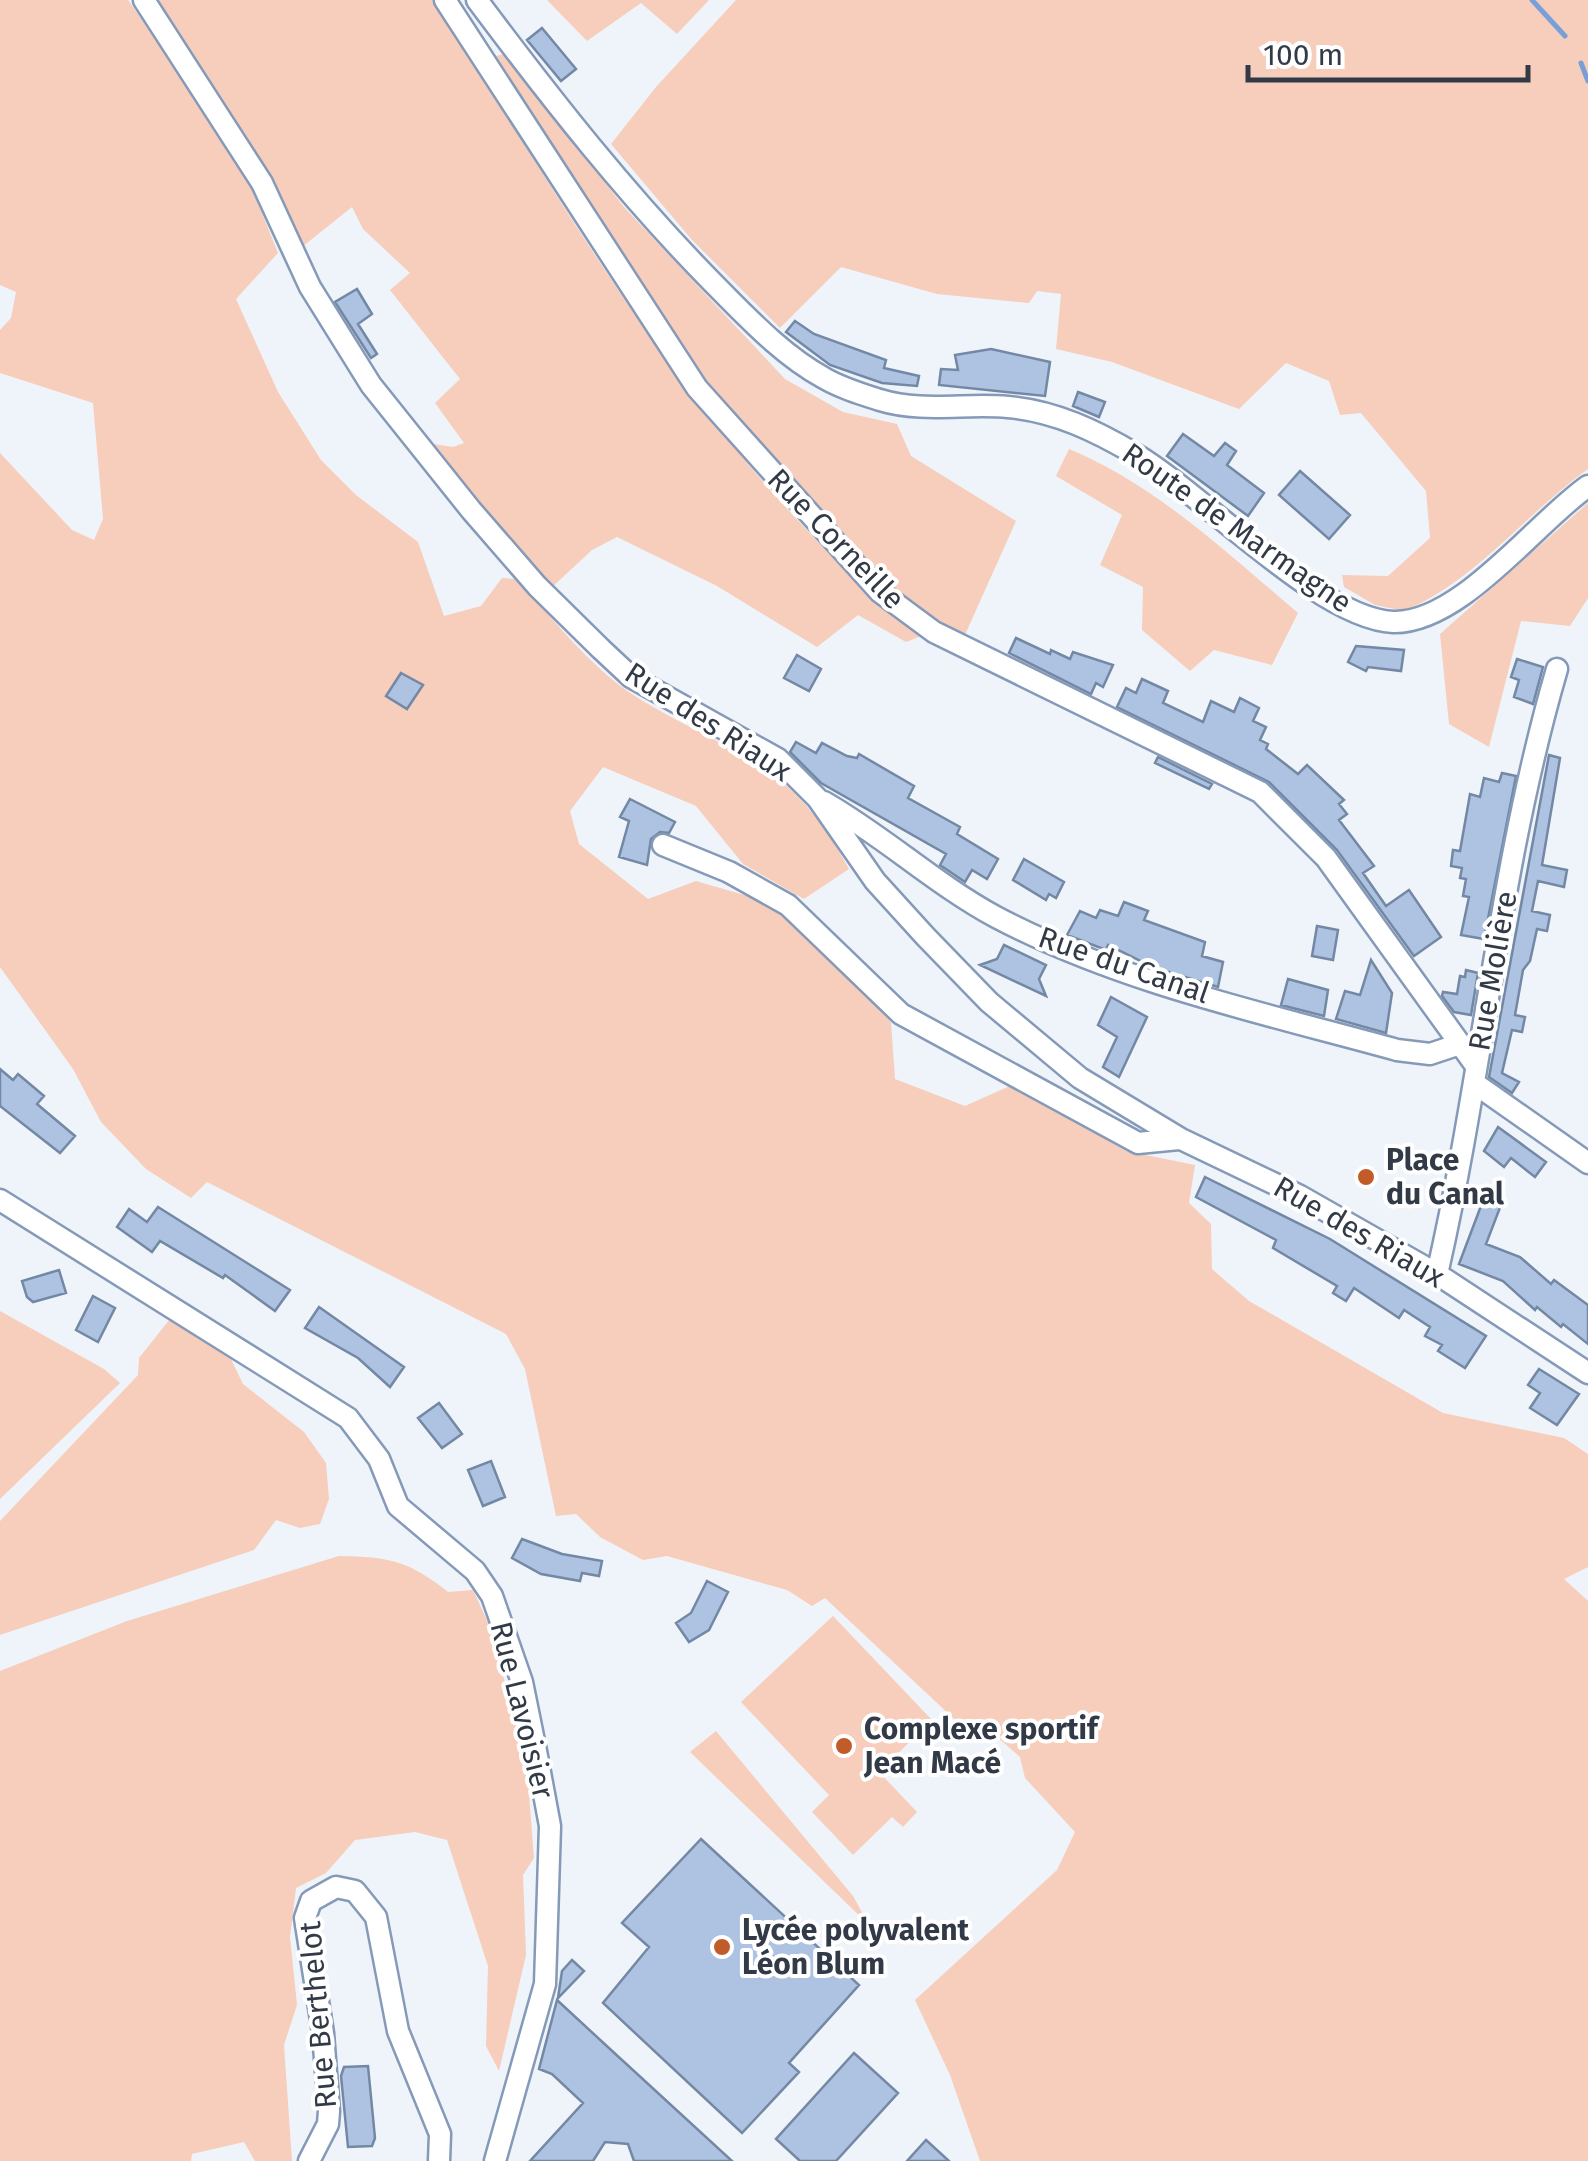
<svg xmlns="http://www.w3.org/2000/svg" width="1588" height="2161" viewBox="0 0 1588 2161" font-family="'Fira Sans',sans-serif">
	<rect width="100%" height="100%" fill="#eff4fa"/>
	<path fill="#f7cdbb" d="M0,0h128l90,127 32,56 28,70 -42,46 42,93 43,68 35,35 62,47 26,74 37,-10 21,-28 14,1c38,40 75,90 122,119 99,60 150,59 211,171l-45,30 -61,-35 -47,-58 -93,-39 -33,44 9,33 69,55 48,-18 86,25 91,87 18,30 4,56 70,27 47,-21 114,66 69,14 -6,38 22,21 1,45 37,32 194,112 121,25 24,16v113l-24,12 24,22v560h-608l-30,-86 -35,-75 142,-130 18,-38 -50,-54 -5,-21 -32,-28 -20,3 -143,-134 -13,8 -25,-16 -120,-34 -24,4 -43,-23 -24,-23 -20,2 -31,-147 -19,-35 -299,-152 -16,16 -45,-29 -45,-47 -28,-53 -73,-102v-514l72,77 22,10 9,-21 -10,-116 -93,-30v-43l11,-12 5,-26 -16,-7z
		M158,0h276c109,172 210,349 346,501 46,50 88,96 144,134l-18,7 -48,-27 -41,32 -100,-61 -100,-49 -25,13 -42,39 -123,-146 26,4 11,-4 -29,-40 25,-24 -70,-89 20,-17 -47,-44 -11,-22 -50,40 -38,-79z
		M547,0h162l-32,34 -36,-31 -54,38z
		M736,0h852v469c-63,45 -111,111 -184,142l-29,-6 -31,-18 -2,-12 46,1 42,-38 -4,-47 -65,-78 -21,2 -11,-34 -43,-18 -47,46 -127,-47 -56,-13 5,-55 -24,-3 -8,12 -92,-9 -96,-27 -61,61 -88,-88 -81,-96 45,-57z
		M505,54l119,153 161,172 58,33 54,12 14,32 105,65 -52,116 -26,-10 -79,-67 -159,-177 -210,-326z
		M1069,449c87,36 158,104 229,164l-26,52 -58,-15 -24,21 -48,-41 1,-43 -43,-22 22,-50 -66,-39z
		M1588,503v95l-18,28 -49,-5 -32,126 -40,-23 -9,-90z
		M0,1311l104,58 16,14 -120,116z
		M170,1319l60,38 13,27 61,48 22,31 3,36 -9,25 -20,4 -24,-8 -22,30 -254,85v-114l138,-146 1,-17z
		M339,1556c50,1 69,4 109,36l25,-2 18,39 36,139 7,90 -11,17 3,80 -27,116 -13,-25 2,-80 -41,-126 -32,-8 -60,8 -29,33 -30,15 -6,49 7,68 -13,40 8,116h-37l-11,-19 -52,12 -1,7h-191v-490l127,-50z
		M833,1616l99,104 -53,52 38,40 -14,15 -11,-10 -39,38 -41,-43 17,-17 -88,-93z
		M716,1731l137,165 16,29 -179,-173z"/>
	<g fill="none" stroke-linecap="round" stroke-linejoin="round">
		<path stroke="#789fd7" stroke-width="5" d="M1532,0l33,36
			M1581,63l7,18"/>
	</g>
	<path fill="#aec3e2" stroke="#7388a4" stroke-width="2.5" d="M542,28l34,41 -15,12 -34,-41z
		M357,289l15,25 -14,10 19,30 -6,4 -36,-56z
		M795,321l19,13 72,26 -2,8 35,8 -2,10 -35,-3 -52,-18 -44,-33z
		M991,349l59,13 -5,34 -106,-11 2,-16 17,1 -3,-15z
		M1078,392l27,10 -6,15 -26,-11z
		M1183,434l31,22 11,-13 11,8 -9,14 37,28 -16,23 -81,-60z
		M1300,471l50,44 -21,24 -50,-44z
		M1016,638l34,16 1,-4 19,9 3,-7 40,13 -10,22 -7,-4 -5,11 -82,-41z
		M1356,646l48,4 -3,21 -33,-4 -2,4 -18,-9z
		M797,655l24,14 -12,22 -25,-13z
		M1517,659l26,8 -10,37 -19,-7 5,-17 -8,-3z
		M401,673l22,12 -16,24 -21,-13z
		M1142,679l26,12 -5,12 40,19 8,-21 23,11 6,-14 19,10 -6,13 13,6 -6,13 8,4 -2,5 32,25 9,-9 37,35 -5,4 8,10 -8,6 35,46 -11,7 23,33 23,-16 32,47 -27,19 -77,-106 -68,-68 -152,-75 9,-19 10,5z
		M796,742l20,11 6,-10 25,13 10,2 2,-4 55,32 -6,12 52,29 -3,7 41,25 -11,20 -15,-9 -7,12 -25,-17 6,-11 -125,-71 -31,-31z
		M1549,755l11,3 -18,107 25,5 -3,17 -26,-6 -6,30 18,4 -3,16 -10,-2 -7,32 -7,9 -8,45 10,2 -3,15 -10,-2 -10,43 17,9 -7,11 -23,-16z
		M1158,757l54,27 -3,5 -54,-26z
		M1502,773l14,3 -32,163 -23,-4 8,-38 -6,-1 3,-17 -6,-1 2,-10 -11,-2 2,-16 7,1 10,-57 10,3 4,-19 15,4z
		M630,799l45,23 -6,11 -9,-1 -9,7 -4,26 -28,-8 10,-36 -9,-4z
		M1024,859l40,23 -8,16 -7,-4 -3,6 -33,-20z
		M1124,902l24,9 -4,9 61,22 -3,14 21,6 -5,25 -63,-19 -47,-23 -2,5 -39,-15 13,-24 16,7 4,-8 18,6z
		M1317,926l21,4 -5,30 -21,-4z
		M1004,945l42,20 -7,14 7,17 -66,-31 17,-6z
		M1371,960l21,33 -6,40 -50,-14 9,-28 15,4z
		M1466,970l12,3 -7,42 -17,-3 -12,-16 1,-4 14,2 3,-18 5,1z
		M1288,979l40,11 -4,26 -43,-11z
		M1111,997l36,20 -28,60 -16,-10 14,-30 -19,-12z
		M0,1069l13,11 5,-6 26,22 -7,8 38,32 -15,17 -60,-47z
		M1498,1127l48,35 -11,15 -24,-19 -7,9 -20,-16z
		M1205,1177l125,62 156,97 -21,32 -27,-17 4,-6 -17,-9 5,-9 -26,-17 -5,8 -45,-30 -8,13 -13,-8 4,-7 -64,-38 3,-8 -80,-43z
		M1484,1198l17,7 -15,39 34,13 31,27 3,-4 34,25v39l-25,-20 -2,3 -24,-20 -2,3 -32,-29 -44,-17z
		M158,1207l132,83 -15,21 -50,-36 -2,3 -63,-37 -8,11 -35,-25 12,-18 18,13z
		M59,1270l7,23 -33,9 -6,-5 -5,-16z
		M93,1296l22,12 -17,34 -22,-12z
		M319,1307l85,60 -14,20 -32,-29 -53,-30z
		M1539,1369l40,25 -22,31 -27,-17 10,-15 -12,-8z
		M439,1403l23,31 -20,14 -24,-30z
		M491,1461l14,36 -22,9 -15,-36z
		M522,1539l40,15 40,7 -3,15 -17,-3 -2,8 -39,-7 -29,-16z
		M707,1581l21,11 -19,38 -20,12 -13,-19 15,-10z
		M701,1839l158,146 -70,78 10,9 -57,61 -139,-130 46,-56 -27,-24z
		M572,1960l12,11 -26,27 4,-27z
		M557,2000l53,49 122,112h-98l-6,-17 -23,-2 -12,19h-63l53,-58 -31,-29 -13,-5z
		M854,2053l44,40 -62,68h-36l-24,-22z
		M368,2066l7,72 -3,8 -24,1 -7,-71 3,-9z
		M926,2140l23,21h-42z"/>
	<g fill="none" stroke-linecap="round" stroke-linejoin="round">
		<defs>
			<path id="minor" d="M144,0l118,183 48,104 61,98 100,125 66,76 64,63 30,28 147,82 40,40 57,82 50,55 64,66 91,76 101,61 119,57 137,78 151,99
				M445,0l252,388 183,204 54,40 326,160 66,66 150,208
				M477,0c74,99 151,197 238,285 33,33 67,70 109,93 17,10 37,16 56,22 42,13 86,3 128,7 47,4 88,24 127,47 68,40 185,165 258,168 67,2 142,-99 195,-136
				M824,802c61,35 111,82 172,115 123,65 267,96 401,133l33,4 30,-10
				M663,845l66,27 59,33 113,109 237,129 41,-4
				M1474,1083l114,80
				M0,1200l348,218 31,41 19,47 77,65 17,25 30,86 14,69 14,75 -5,158 -50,177
				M1437,1274c46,-200 62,-407 120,-605
				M309,2161l19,-37 1,-13 -6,-78 -18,-115 6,-17 25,-14 19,4 21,26 22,114 42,103 -1,27"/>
		</defs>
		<use href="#minor" stroke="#859ab8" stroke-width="25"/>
		<use href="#minor" stroke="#fff" stroke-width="20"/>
	</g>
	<g fill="#c15c2a" stroke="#fff" stroke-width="4">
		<circle cx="1366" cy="1177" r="10"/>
		<circle cx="844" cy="1746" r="10"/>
		<circle cx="722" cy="1947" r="10"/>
	</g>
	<g text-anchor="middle" stroke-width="8" stroke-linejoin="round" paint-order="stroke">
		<g font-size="30" fill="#313a46" stroke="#fff">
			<text transform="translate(1237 528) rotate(35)" y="10">Route de Marmagne</text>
			<text transform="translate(836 539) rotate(46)" y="10">Rue Corneille</text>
			<text transform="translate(708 722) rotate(33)" y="10">Rue des Riaux</text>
			<text transform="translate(1124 965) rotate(19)" y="10">Rue du Canal</text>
			<text transform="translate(1493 971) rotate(-80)" y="10">Rue Molière</text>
			<text transform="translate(1359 1232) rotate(30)" y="10">Rue des Riaux</text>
			<text transform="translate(522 1710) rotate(76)" y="10">Rue Lavoisier</text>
			<text transform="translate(318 2015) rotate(-95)" y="10">Rue Berthelot</text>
		</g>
		<g font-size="30" font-weight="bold" fill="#313a46" stroke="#fff" text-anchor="start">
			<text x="1386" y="1170">Place<tspan x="1386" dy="34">du Canal</tspan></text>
			<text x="864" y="1739">Complexe sportif<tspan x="864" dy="34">Jean Macé</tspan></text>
			<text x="742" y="1940">Lycée polyvalent<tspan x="742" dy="34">Léon Blum</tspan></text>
		</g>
	</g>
	<path d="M1248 65v15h280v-15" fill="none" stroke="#313a46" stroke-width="5"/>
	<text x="1263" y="65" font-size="30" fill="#313a46" stroke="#ffffff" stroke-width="8" paint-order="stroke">100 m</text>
</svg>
